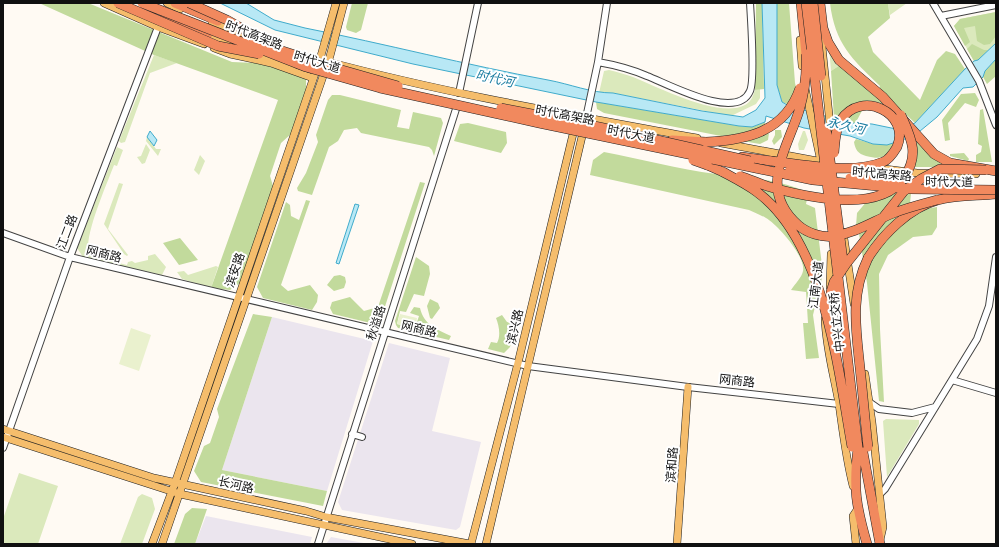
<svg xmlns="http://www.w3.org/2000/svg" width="999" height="547" viewBox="0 0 999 547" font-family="'PT Serif','Noto Sans SC',serif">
	<rect width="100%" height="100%" fill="#fffaf3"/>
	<path fill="#ebe5ee" d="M272,317l101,24 -46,150 -105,-21z
		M389,343l61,15 -18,73 49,11 -21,85 -4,3 -114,-20 -4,-8z
		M206,516l106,21 -2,7h-115z
		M331,537l38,7h-43z"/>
	<path fill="#dbe9bc" d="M888,3h19l-17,12z
		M996,12v31l-18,17 -4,1 -20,-35 6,-7z
		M829,47l11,18 -9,6z
		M154,55l23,8 -27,10 -25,69 -4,1 -2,-2z
		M609,70c8,2 16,4 24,7 25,10 86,42 112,28 6,-3 8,-9 10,-15l5,-1v9l-4,6 -25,12 -118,-23h-14l5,-22z
		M803,131h2l3,9 -4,10h-5l-1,-6z
		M147,137l9,12h5l-3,7 -12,-15z
		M146,144l4,6 -5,13 -3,1 -5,-7 4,-1z
		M117,147l6,3 -6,16 -3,-1c-5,14 -33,77 -24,88 1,2 21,4 26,6l-1,3 12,3 1,-3 4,-1 3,2 13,-3v-4l7,-2 11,13 -4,8 -79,-18 -6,-9z
		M200,155l5,6 -6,14 -5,-5z
		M119,183l4,1 -15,45 20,26 -1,1 -3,-2 -20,-30z
		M216,266l2,1 -7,21 -29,-9 -5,-7 7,-1 4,4z
		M886,419l33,1v4l-32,53 -4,-56z
		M19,473l39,13 -20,58h-35v-25z
		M142,494l10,4 3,11 -13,35h-22l18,-47z"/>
	<path fill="#c2da9c" d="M39,3h49l144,59 25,1 49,13v13l-15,45 -10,9 -11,33 3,10 -33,97 -10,7 -19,-2 67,-188 -124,-45z
		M352,3h16l-7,27 -5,3 -9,-3 -1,-3z
		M756,3h6l2,86 -9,1z
		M777,3h12l6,80 7,27 -20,-8 -5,-17z
		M830,3h58l2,15 -22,19 5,15 47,48 17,-40 9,-9 9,3 10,15 -50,54 -36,-34 1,-3c-28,-27 -45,-42 -50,-83z
		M996,12v24l-6,8 -6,1 -7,-4 -2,-15 -11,2 6,14 -5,4 -11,-20 6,-7z
		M972,44l12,6h4l-10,10 -4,1 -7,-12z
		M996,59v17l-9,8 -4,-7 2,-6z
		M840,65l48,41c-25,-11 -30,-4 -49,14l-5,-2 -3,-47z
		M975,93l4,7 -3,7 -11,-4 -17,20 2,17 -5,1 -3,-21 19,-26z
		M332,95h8l61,15 -4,17 12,2 4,-17 28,6 2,5 -9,33 -2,-6 -3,-3 -68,-14 -4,-5 -13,2 -6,11 -9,6 -17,48 -14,-4 -1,-3 9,-15 12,-31 -2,-7 12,-35z
		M596,102l143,24 13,1 13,-5v3l-9,5 -13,4 -22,2 -117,-23 -7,-4z
		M864,107l-9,17 -10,-2 4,-7z
		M983,109l9,53h-16v-7l5,-3 1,-6 -4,-2 2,-34z
		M468,123l38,9 1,11 -6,10 -47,-12 6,-17z
		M775,130h6l1,7 -8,8 -2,-4 3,-6z
		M769,133l-1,7 -8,4 -18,-3 15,-3z
		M856,139l17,5 22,-1c-11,15 -12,17 -29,13 -8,-2 -11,-7 -12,-14z
		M916,140l30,23 -13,4h-19l3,-16z
		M604,152c37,7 74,17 112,22 32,4 65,5 95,20l-4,5 -1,5 9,4 8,66 -10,41 6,43 -13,1 -3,-36h5l-2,-31 -15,-2c4,-6 11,-13 12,-19 3,-14 -25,-46 -37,-53 -5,-3 -11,-5 -17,-8l-159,-35 3,-15z
		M964,153l5,6 -1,2 -18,-5v-2z
		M420,182l5,1 -46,142 -46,-11 -3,-6 2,-6 18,-5 14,14 14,-4z
		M893,192l18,2 -1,9 -54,23 1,-13 10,-12z
		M306,200l4,1 -29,84 7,6 22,-6 8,10 -1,7 -5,8 -49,-12 -6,-11 29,-85 4,3 1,11 8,4z
		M937,207v20l-5,8 -19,2 -25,18 -9,19 1,55 4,73 -5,-1 -12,-118 -8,-49 46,-22z
		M180,238l18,22 -19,5 -16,-22z
		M416,257l13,9 1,8 -6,22 -10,-2 -8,18 -6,-1 -3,13 18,4 4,-12 -9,-3 4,-6 6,1c4,17 16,21 31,28l-2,4 -51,-12 -2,-3 -1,-4z
		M340,275l5,2 1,5 -2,6 -10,3 -7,-6 7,-9z
		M430,299l8,4 2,5 -8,11 -2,-1 -3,-12z
		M253,314l19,3 -50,153 105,21 -4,15 -122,-24 -7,-11 10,-25 6,-3 9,-26 -2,-8z
		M502,315l5,7 9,2 -6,23 -6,6 -16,-4 3,-7 6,1c4,-7 2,-18 -1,-25z
		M192,508l15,1 -12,35h-21l11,-30z"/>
	<path fill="#eaf1ce" d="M400,314l17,4 -2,11 -18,-5z
		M131,328l20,7 -12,36 -20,-7z"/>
	<path fill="#b8e8f5" stroke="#40abcb" d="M220,3h26l28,17 31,8c81,16 161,37 243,52 22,4 43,13 65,13l89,18 41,6 13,-7 9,-12 -3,-95h15v82l5,17 7,4 61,17 22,1 29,6 14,-7 50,-54 9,-8 4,-1 18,-17v16l-11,12 -2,6 -10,10 -10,1 -26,29 -23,19 -27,9 -14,-1 -23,-8 -46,-8 -38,-12 -1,6 -13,5 -13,-1 -143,-24 -183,-38 -138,-34z
		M150,131l7,9 -3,6 -7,-9z
		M355,204l4,1 -20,59 -3,-1z"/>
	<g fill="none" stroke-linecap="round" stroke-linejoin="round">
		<defs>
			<path id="minor" d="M933,3l46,78 17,44
				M941,16l55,-11
				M598,62c17,3 33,7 49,14 21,8 90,46 103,15 5,-11 1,-72 0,-88
				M459,93l19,-90
				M586,118l12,-56 9,-59
				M3,233l67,24 458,109 160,21 151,17
				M952,380l44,13
				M869,402l10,7 33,4 23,-6
				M352,434l10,3
				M3,448l67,-191 88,-230
				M880,494l5,-5 92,-150 12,-33 7,-49
				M318,544l138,-435"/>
			<path id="major" d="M104,3l54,24 46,17
				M167,3l13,6
				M212,22l42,17
				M820,27l12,117
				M207,36l23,6
				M800,40l2,26
				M214,48l16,6 41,9 42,15
				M256,52l37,14
				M325,61c123,33 247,54 372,77
				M805,88l16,74
				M721,143l107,20
				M869,167l48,6 59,1
				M843,232l11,72
				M830,287l1,-33
				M825,319c1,29 9,57 14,85 4,28 7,55 14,82
				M865,374l7,48 11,105 -3,13
				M3,429l151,49 152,33 20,6 144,27
				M3,437l177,57 232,50
				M152,544l23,-61 145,-424 16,-56
				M162,544l168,-488 14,-53
				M471,544l47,-181 55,-229 4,-6
				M486,544l98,-416
				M677,544l11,-157
				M856,544l-3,-28 4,-6"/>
			<path id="highway" d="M175,3l43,18
				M801,3l5,51
				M820,3l3,25 5,14 11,18 44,37 51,57 16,9 46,8
				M164,18l43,18
				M672,140l34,2
				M742,157l29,4
				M707,165l16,7
				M868,258c15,-24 41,-50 70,-58 18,-5 39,-4 58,-6
				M862,447l18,97
				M858,448c-5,40 -2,58 9,96"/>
		</defs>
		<use href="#minor" stroke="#434343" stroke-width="8"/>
		<use href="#major" stroke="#212121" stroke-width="8"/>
		<use href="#highway" stroke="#212121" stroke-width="10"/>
		<use href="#minor" stroke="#fff" stroke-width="6"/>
		<use href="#major" stroke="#f5bd6c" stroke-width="7"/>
		<use href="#highway" stroke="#f1895e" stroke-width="9"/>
		<defs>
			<path id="highway-bridge" d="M118,3l100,43 41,8
				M142,3l164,64 74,21 159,35 274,57 97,9 86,1
				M189,3l38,17 35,20
				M806,3l52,445
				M813,3l8,73
				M252,41l83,27 63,18
				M806,54c1,20 -1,37 -7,57 -13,40 -41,79 -1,114 9,8 24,13 36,11 21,-3 38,-14 57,-22 15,-6 31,-10 46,-14
				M501,108l98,19 151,34
				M826,129l17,132
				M706,142c41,-2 79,-10 94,-54
				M693,160l14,5
				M771,161c32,3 82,14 112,1 6,-2 11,-10 14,-15 14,-34 -36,-58 -56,-27 -6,10 -6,22 -7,33
				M790,169l39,6
				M723,172c11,6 23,12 34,20 68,50 81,177 95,255
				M740,176c12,4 24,10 37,13 35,9 103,24 127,-11 16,-24 7,-40 -3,-63
				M850,178l43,4
				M868,258c-18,37 -12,71 -8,110 3,27 5,53 8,79
				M830,317l1,-25 3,-10 12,-18 58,-73 17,-12 19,-10 46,1"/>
		</defs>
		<use href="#highway-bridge" stroke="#212121" stroke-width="10" stroke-linecap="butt"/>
		<use href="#highway-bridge" stroke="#f1895e" stroke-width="9"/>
	</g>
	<g text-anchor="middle" stroke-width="4" stroke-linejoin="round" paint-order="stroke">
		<g font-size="12" fill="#101010" stroke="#fff">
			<text transform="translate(254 35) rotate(21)" y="4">时代高架路</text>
			<text transform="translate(317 62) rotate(17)" y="4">时代大道</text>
			<text transform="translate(565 115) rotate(11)" y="4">时代高架路</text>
			<text transform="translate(631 134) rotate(11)" y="4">时代大道</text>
			<text transform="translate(882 174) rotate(5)" y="4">时代高架路</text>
			<text transform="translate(949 182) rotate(1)" y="4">时代大道</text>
			<text transform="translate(67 232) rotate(-69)" y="4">江二路</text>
			<text transform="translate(104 254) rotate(14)" y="4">网商路</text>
			<text transform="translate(235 270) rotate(-71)" y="4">滨安路</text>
			<text transform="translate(816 285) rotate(-83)" y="4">江南大道</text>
			<text transform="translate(837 322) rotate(-96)" y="4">中兴立交桥</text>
			<text transform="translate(376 323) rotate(-72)" y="4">秋溢路</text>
			<text transform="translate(515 327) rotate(-77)" y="4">滨兴路</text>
			<text transform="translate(419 329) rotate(13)" y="4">网商路</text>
			<text transform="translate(737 381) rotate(6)" y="4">网商路</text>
			<text transform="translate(672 465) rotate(-86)" y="4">滨和路</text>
			<text transform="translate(236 485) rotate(13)" y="4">长河路</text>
		</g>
		<g font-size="13" font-style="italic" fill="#1a7ca0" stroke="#fff">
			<text transform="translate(495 78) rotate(12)" y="5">时代河</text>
			<text transform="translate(846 125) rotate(13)" y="5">永久河</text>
		</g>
	</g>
	<rect width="999" height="547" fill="none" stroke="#101010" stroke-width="8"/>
</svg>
